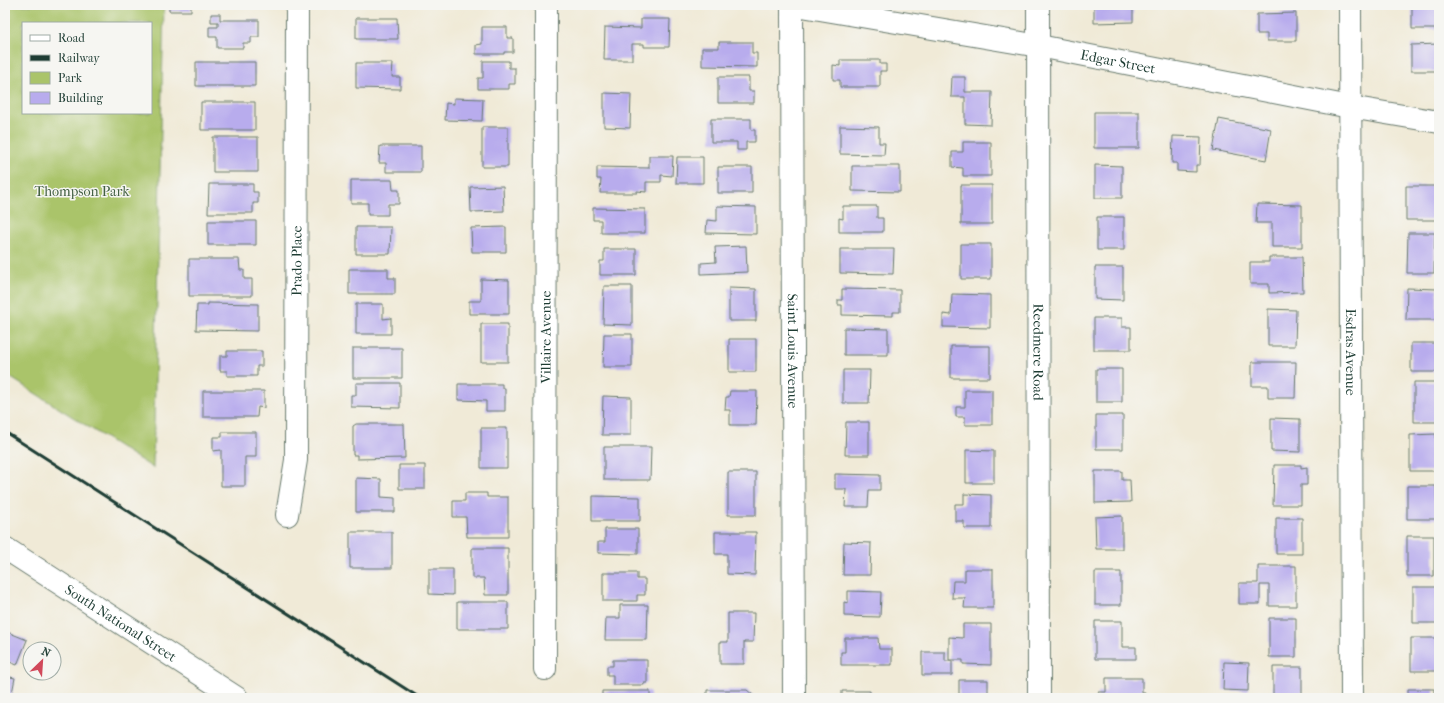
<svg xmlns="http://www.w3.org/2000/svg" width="1444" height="703" viewBox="0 0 1444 703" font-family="'IM FELL French Canon',serif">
	<rect width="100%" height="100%" fill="#f6f6f2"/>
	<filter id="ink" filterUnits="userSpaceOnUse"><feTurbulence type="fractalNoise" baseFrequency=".025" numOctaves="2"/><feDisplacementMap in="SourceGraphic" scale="8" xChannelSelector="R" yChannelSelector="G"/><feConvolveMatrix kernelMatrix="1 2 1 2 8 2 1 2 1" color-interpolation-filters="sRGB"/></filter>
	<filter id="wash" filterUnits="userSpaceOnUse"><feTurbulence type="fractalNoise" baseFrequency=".012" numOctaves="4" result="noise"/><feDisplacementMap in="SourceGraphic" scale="16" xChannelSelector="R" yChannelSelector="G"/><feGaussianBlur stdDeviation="0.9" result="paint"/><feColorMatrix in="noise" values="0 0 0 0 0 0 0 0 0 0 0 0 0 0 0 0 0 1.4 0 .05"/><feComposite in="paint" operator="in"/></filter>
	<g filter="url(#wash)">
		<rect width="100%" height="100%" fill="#f0ead7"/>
		<path fill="#aac46a" stroke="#64804f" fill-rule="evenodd" d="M5,5h159l-11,463 -148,-94zM23,23h128v90h-128z"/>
		<g id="blocks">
			<path fill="#b8aced" d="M169,5h22v6h-22z
				M1094,5h39v17l-39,1z
				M1412,5h27v24h-27z
				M1296,13v28h-29v-7h-10v-20z
				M211,14h9v6h39v17h-8v6h-8v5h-26v-11h-8v-10h9v-5h-7z
				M356,18h41l1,21h-42z
				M641,19h29l-1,28h-25v-3h-12v16h-28l1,-33 36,1z
				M482,27h25v11h6v14h-9v2h-28v-9l6,-1z
				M719,42h33v11h5v14l-55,-1v-18h17z
				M1439,44v27h-28v-26z
				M840,60h40v4h6v7h-6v16h-40v-7h-7v-15l7,1z
				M483,61h26v7h6v16h-6v5h-31v-11h5z
				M196,62h59v24h-59z
				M356,63h37l-1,14h8v12l-44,-1z
				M718,77h31v14h5v12h-36z
				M952,77h13v15h27l-1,33 -26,-1v-27h-14z
				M604,93l27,1 -1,34 -26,-1z
				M454,98l29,1 -1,22 -37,-1 1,-17 8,1z
				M201,102h54v28h-54z
				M1094,112h45v36h-45z
				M711,119h40v11h4v12h-9v8h-9v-8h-26z
				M1219,119l52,10 -5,31 -53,-10z
				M840,126l39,1v16h6l-1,12 -44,-1z
				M482,127h26v40h-26z
				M1173,136l28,1 -1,28h-4v7l-19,-1v-8h-5z
				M213,137h45v35h-45z
				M963,142h28v34h-28v-8l-11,-1v-15h11z
				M380,146h41v26h-35v-9h-7z
				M649,156h24l-1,20 -11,-1v7h-15v10l-9,-1v2h-37l1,-14h-4v-12l52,1z
				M677,157h26v26h-27z
				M1095,165l27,1v32h-27z
				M852,166h48v26l-48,-1z
				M718,167h34v26h-34z
				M351,180h41l1,10h6v14h-11v11h-20v-12h-17z
				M209,184h44v8h5v11h-5v10h-45z
				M961,185h31v39h-31z
				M503,186l1,25 -33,1 -1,-25z
				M1406,186h30v34h-30z
				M1257,204l45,1v42h-30v-24h-16z
				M717,206l39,1v27l-50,-1 1,-13 10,1z
				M843,206h34v12h6v14h-44v-14l4,1z
				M593,208l52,1v24h-44v-13h-8z
				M1097,217h27v33h-27z
				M208,221h48v24h-48z
				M356,227h35l-1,27h-34z
				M506,227v25h-34l-1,-24z
				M1408,233h27l-1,40h-27z
				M961,244h30v35h-30z
				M746,246l1,26 -46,2v-11l15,-1 -1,-15z
				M604,249h32v26h-36v-14h4z
				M840,249h54l-1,25 -53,-1z
				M1269,257h33l1,35 -34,1v-9h-19v-22h19z
				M189,259h50l1,11h4v9h8v17h-63z
				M1095,267h28v33l-28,-1z
				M349,269h39v9h7v16h-46z
				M481,279l28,1v34h-40v-13h12z
				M604,286h28v39l-29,-1z
				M729,288l27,1v32h-27z
				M1407,288l30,1v31h-31z
				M842,289l58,1v22h-7v4l-51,-1v-10h-4v-5h4z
				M952,294l38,1v33l-47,-1v-13l8,1z
				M208,303l50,1v27l-62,-1 1,-25h11z
				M356,304h27v15l8,-1v16h-35z
				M1268,309l28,1 -1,36h-27z
				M1094,318h28v9h9v23h-37z
				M481,324h27v38h-27z
				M844,328l44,1v26h-44z
				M604,334h28v33h-29z
				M729,339h27v33h-27z
				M1411,343h26v29h-26z
				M951,346h39v32h-39z
				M353,348h49v30h-49z
				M227,351h35v15h-5v10h-30v-5h-7v-15h7z
				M1252,362h44l-1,36h-27v-12h-16z
				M1096,369h26v33h-26z
				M843,370h27l-1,33h-26z
				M1414,382h25v40h-25z
				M356,383h44v25l-49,-1v-12h5z
				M458,384h44v4h3v23h-19v-10l-28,-1z
				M965,390h27v35h-27v-8h-9v-10h9z
				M203,391h61v17l-6,-1 -1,10h-54z
				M730,391h27l-1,34h-26v-15h-5l1,-13h3z
				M603,396l28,1v38h-29z
				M1096,415h27v34h-27z
				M1271,418l29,1v33l-29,-1z
				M846,422h23v33h-24z
				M356,424h48l1,34 -48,1v-4h-4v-29z
				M481,428h26v40h-26z
				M222,432h34v25h-11v29h-24v-36l-8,1v-14h9z
				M1436,434v37h-26v-36z
				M604,447h47l-1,33h-46z
				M966,450l28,1v32h-28z
				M399,465h26v24h-26z
				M1274,465h27v3l6,-1v18h-6v20h-28z
				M1095,471h27v9h8l1,22 -36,1z
				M728,472h28v43h-28z
				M835,474l45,1v15h-11l-1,17h-23l1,-18h-11z
				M356,478l25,1v18l14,1v14h-39z
				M1407,486h29l1,33h-30z
				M465,493h22v4h21v40h-41l-1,-20h-13v-16h12z
				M964,494l27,1v33h-27v-7h-9v-17h9z
				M592,496l48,1v24h-48z
				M1122,516v33h-26l-1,-32z
				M1276,518h26v36h-26z
				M605,529h33v25l-40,-1v-11h7z
				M350,532h42v36h-42z
				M715,532h41l-1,43 -28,-1v-20h-12z
				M1407,536h27v40h-27z
				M844,542l27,1 -1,32h-27z
				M472,548h36v47h-23l-1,-17h-12z
				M1258,566h38v40h-27v-21h-9v19h-21v-21h19z
				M429,569h24v26l-24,-1z
				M965,569h28v39h-29l1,-10h-13l1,-17h12z
				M1095,572h26v33h-26z
				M603,573h34v6h8v16h-8v6h-34z
				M1413,587h26v36h-26z
				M848,591l33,1 -1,25 -36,-1v-14l4,1z
				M457,602h51v27h-51z
				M620,605h28l-1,35h-42l1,-22h14z
				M728,613h26l-1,29h-9v22h-24v-22h8z
				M1269,618h27v39h-27z
				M1095,621h27v26h14v12h-41z
				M963,624h28v41l-28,-1v-4h-14v-23l14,1z
				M5,631l22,9 -10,25 -12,-5z
				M845,638h33l1,11h13v16h-51v-13h4z
				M1411,638h28v33h-28z
				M922,652h23v9h7v14h-30z
				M613,660h34v23h-3v2h-31v-10h-6v-9h6z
				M1224,662l25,1 -1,28 -25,-1z
				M1273,667h29v31h-29z
				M5,676l10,2 -4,20h-6z
				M1106,678h36v15h3v5h-47v-6h8z
				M959,680h29v18h-29z
				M1408,689h26v9h-26z
				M707,690h40l6,5v3h-46z
				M602,691h48v7h-48z
				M842,691h28v7h-28z"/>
		</g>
	</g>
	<g filter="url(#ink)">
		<use href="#blocks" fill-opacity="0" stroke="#687a6d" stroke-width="1"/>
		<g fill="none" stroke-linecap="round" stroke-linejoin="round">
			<defs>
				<g id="minor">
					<path id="s1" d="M792,5l2,693"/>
					<path id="s2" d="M796,5l243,41 311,61 89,15"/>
					<path id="s3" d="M1038,5l1,693"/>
					<path id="s4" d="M1350,5l2,693"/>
					<path id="s5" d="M287,515l9,-55 1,-455"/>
					<path id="s6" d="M5,548l232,150"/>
					<path id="s7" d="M545,669l1,-664"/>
				</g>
			</defs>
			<use href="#minor" stroke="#687a6d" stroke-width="24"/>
			<use href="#minor" stroke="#fff" stroke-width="22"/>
			<path stroke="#1f3d34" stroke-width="3" d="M5,432l415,266"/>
		</g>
	</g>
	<g text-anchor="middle" stroke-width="3" stroke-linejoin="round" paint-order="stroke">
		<g font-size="14" fill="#1f3d34" stroke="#f6f6f2">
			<text dy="5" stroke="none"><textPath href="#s2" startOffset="327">Edgar Street</textPath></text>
			<text dy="5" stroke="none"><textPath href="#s5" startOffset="255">Prado Place</textPath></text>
			<text dy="5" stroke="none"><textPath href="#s7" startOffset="332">Villaire Avenue</textPath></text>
			<text dy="5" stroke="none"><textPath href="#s1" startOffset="346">Saint Louis Avenue</textPath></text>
			<text dy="5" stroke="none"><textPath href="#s4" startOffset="347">Esdras Avenue</textPath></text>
			<text dy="5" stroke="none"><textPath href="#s3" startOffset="347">Reedmere Road</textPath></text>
			<text dy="5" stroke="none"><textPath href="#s6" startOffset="138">South National Street</textPath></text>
		</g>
		<g font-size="14" fill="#425f42" stroke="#f6f6f2">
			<text x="82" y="196">Thompson Park</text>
		</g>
	</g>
	<rect width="1444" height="703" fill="none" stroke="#f6f6f2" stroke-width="20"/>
	<rect x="22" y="22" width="130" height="92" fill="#f6f6f2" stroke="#a0aca6"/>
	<rect x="30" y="35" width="20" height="6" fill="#ffffff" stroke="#a0aca6"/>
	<text x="58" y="42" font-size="12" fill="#1f3d34">Road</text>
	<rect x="30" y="55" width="20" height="6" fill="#1f3d34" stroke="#a0aca6"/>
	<text x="58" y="62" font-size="12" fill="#1f3d34">Railway</text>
	<rect x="30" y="72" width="20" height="12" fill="#aac46a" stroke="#a0aca6"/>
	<text x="58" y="82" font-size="12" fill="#1f3d34">Park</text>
	<rect x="30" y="92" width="20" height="12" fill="#b8aced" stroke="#a0aca6"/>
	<text x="58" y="102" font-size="12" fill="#1f3d34">Building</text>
	<g transform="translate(42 661) rotate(25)"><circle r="19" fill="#f6f6f2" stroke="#a0aca6"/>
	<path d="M0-3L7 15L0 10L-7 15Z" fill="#d1495b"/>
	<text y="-6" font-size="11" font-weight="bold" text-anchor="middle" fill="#1f3d34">N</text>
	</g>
</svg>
